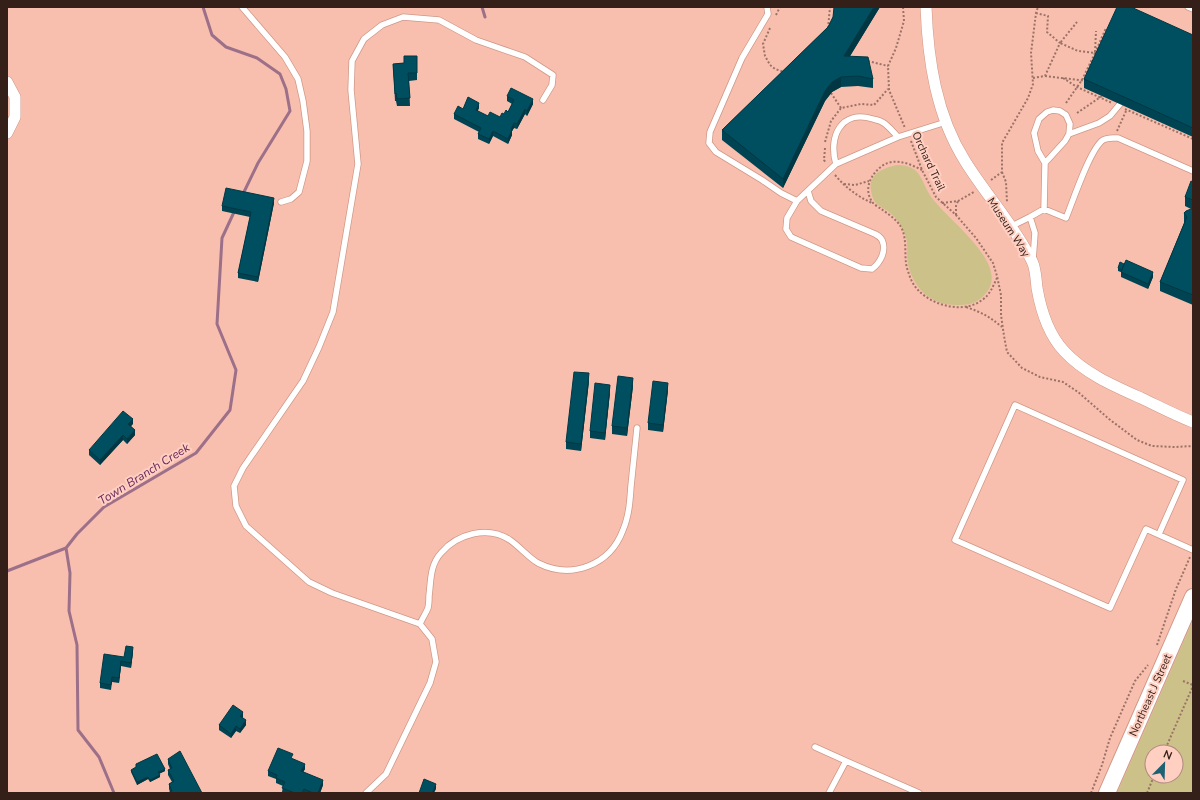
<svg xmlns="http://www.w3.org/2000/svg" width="1200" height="800" viewBox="0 0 1200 800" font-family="'Nunito Sans',sans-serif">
	<rect width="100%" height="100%" fill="#f9bfae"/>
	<path fill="#cdc18a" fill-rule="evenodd" d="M897,165c6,0 13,1 18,5 6,5 9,14 12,20 3,6 7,11 11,15 15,18 66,57 51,84 -4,6 -9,11 -16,14 -5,2 -12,2 -18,2 -22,0 -40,-15 -46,-37 -4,-11 1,-24 -5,-36 -3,-7 -7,-14 -14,-19 -4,-4 -11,-6 -15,-11 -2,-3 -3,-6 -4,-11 -3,-17 12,-23 26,-26z
		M1193,620v173h-76zM1152,752h24v24h-24z"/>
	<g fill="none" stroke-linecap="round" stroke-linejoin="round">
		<path stroke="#9d708a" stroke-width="3" d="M203,7l9,28 14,12 31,11 23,16 6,15 4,22 -32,52 -15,31
			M482,7l3,10
			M66,548l4,25 -1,38 8,34 1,85 21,27 15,36
			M7,571l59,-23 11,-14 27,-27 92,-54 34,-43 6,-40 -19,-46 5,-86 13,-28"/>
		<defs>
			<path id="lane" d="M242,7l43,50 13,22 5,22 4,30v30l-8,31 -8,7 -10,3
				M767,7l1,7 -26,44 -32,74 -1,11 7,9 46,28 19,13 16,8
				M1188,7l5,2
				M1069,134l30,-11 11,-7 10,-12
				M898,137l-62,27c-8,-27 5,-55 37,-45 3,1 6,1 9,3 6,3 11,10 16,15l48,-15
				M808,191l3,10 10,10 54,23c2,1 6,4 7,6 5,11 -2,23 -10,29l-11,-1 -70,-31 -5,-8 1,-11 10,-17 39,-37
				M1044,209l1,-46 -7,-12 -4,-18 5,-14 8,-7 6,-2 7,1 6,4 4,9 -1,10 -4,7 -20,22
				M1030,217l5,16 -2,27
				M1012,226l18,-9 14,-8 22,9c7,-17 24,-69 37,-78 5,-3 10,-2 15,-2l75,33
				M1159,534l24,-54 -168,-75 -60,135 155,68 36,-79 47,21
				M420,624c2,-5 6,-11 8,-16 1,-4 1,-8 1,-12 2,-16 1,-31 12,-43 16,-19 47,-28 69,-13 10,7 18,17 28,23 34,17 72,2 85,-33 6,-14 7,-29 8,-44 2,-20 4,-39 6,-58
				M815,747l31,14
				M366,793l20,-19 44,-91 6,-21 -4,-23 -12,-15 -88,-31 -23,-11 -63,-56 -10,-20 -2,-20 9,-18 60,-87 16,-34 14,-35 25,-148 -7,-74 1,-29 12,-22 18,-14 21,-8 36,3 37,20 49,17 28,18 -1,10 -9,15
				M829,793l17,-32 73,32"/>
			<path id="street" d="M926,7c2,53 10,108 39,154 21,34 49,64 67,100 4,8 4,19 5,27 4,23 11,46 27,63 20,22 50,35 77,47 17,8 34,17 52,24
				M7,82l8,15v20l-8,16"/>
			<path id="secondary" d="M1107,793l86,-196"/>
		</defs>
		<use href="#lane" stroke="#cf9887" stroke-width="7"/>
		<use href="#street" stroke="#cf9887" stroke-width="12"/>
		<use href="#secondary" stroke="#cf9887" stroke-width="18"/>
		<path stroke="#9a7266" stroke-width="2" stroke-dasharray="2 2" stroke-linecap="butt" d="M903,7l1,14 -8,27 -8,18 1,24 16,38
			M776,15l4,-8
			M770,28l-7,16 2,12 5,9 5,4 9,3
			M828,28l2,-21
			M1095,52l1,-21
			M1095,53l11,-25
			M868,61l20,5
			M1045,76l42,5
			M1033,78l12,-2 15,-33 -13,-11 1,-16 -12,-3
			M1063,78l14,9 35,16
			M831,93l10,15
			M1066,103l16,-23 13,-27 -17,-2 -18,-8 17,-21
			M1125,109l68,30
			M1077,113l25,-17
			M1117,131l9,-20
			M911,141l11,29 14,27 20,18 20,23 17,25 4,13 4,19v20l3,21 3,16 15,16 18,9 23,5 15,10 31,27 28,21 15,6 23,1 18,-1
			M825,142l6,-21 10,-13 20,-4 13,1 14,-16
			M825,148l-1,12 2,3
			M922,170c-12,-6 -27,-13 -40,-4 -12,9 -19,24 -9,37 2,2 5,4 7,5 8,6 18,12 22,21 6,14 1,30 6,42 2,7 5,14 10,19 15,16 46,24 64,10 8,-5 11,-14 15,-22
			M1002,172l4,10 1,20
			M835,175c11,13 22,21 37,28
			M991,180l11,-8v-29l26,-45 5,-14 -2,-31 5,-40 2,-6
			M844,184l11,1 14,-4
			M942,203l16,-2 16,-9
			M956,215v-9l2,-5
			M966,307c15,5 24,10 36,20
			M1157,645l19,-56 14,-32
			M1183,681l10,4
			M1164,752l29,-66
			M1091,793l11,-28 8,-27 25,-57 13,-16
			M1147,793l7,-17"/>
		<use href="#lane" stroke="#fff" stroke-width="5.5"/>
		<use href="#street" stroke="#fff" stroke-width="11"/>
		<use href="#secondary" stroke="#fff" stroke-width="16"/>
	</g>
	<path fill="#004453" d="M880,7l-30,49 23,23v9l-15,-2 -17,1 -9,5 -7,9 -42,87 -61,-48v-10l106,-103 5,-10z
		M1193,35v102l-109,-49v-9z
		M404,56l13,17v7l-8,1 1,25h-13l-1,-5h-1l-2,-37 11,-1z
		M507,96l26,8 -6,12 -2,-2 -8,15 -3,-1 -2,3v4l-4,9 -15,-8 -4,8 -11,-5v-5l1,-2 -25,-13v-5l9,-5 16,-1 -2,3 11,5 12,1 8,-5 4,-8 -5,-3z
		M1193,182v123l-33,-14v-9l24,-59v-10l9,-3 -8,-4v-9z
		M274,203l-16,79 -20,-4v-5l12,-56 -28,-6v-5z
		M1118,268l35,9 -5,12 -27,-12v-5l-3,-1z
		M589,381l-8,70 -15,-2v-7z
		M633,386l-6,50 -15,-2v-8z
		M668,390l-5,42 -15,-2v-7z
		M610,392l-5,48 -15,-2v-7z
		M133,424l-2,2 4,9 -8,9 -4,-4 -23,25 -11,-10v-5z
		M133,652l-2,16 -10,-2 -2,17 -7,-1 -1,8 -11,-2v-5l24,-26z
		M243,717l-1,1 4,7 -6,8 -4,-2 -5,7 -12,-8v-5z
		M168,759l34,34 -32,-1 -1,-3v-5l3,-2 -4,-7v-5l2,-1 -2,-5z
		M293,759l12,10 -2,3 20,13 -3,8h-36l-2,-1 1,-6 -7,-3v-4l-8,-3v-5z
		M131,770l34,1 -6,3 1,3 -10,5 -2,-3 -11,6 -6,-13z"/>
	<path fill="#003743" d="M874,7h6l-36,59v-10z
		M841,77v10l-9,5 -7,9 -42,87v-9l42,-88 7,-9z
		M533,99v5l-6,12v-5z
		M479,103v5l-3,7v-5z
		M525,109v5l-8,15v-5z
		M514,123v5l-2,3v4l-4,9v-5l3,-10z
		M493,131v5l-4,8v-5z
		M274,198v5l-16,79v-5z
		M1153,272v5l-5,12v-5z
		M589,373v8l-8,70v-7z
		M633,378v8l-6,50v-8z
		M668,383v7l-5,42v-7z
		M610,385v7l-5,48v-7z
		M133,419v5l-5,5v-5z
		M135,430v5l-8,9v-5z
		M123,435v5l-23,25v-5z
		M133,647v5l-2,16v-5z
		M121,661v5l-2,17v-5z
		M243,712v5l-3,4v-5z
		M246,720v5l-6,8v-4z
		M236,726v5l-5,7v-4z
		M305,764v5l-4,7v-5z
		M165,769v2l-7,3v-2z
		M160,775v2l-10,5v-2z
		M148,777v2l-11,6v-3z
		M323,780v5l-3,8h-2z
		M436,784v5l-2,4h-2z"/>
	<path fill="#004f60" stroke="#003743" d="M834,7h40l-30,49 24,1 5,22 -15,-3 -17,1 -9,5 -7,9 -42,88 -61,-49 106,-103 5,-10z
		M1117,7h14l62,28v93l-109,-49z
		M404,56h13v17h-9l2,25 -13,1 -1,-6 -1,1 -2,-30 11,-1z
		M511,88l22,11 -6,12 -2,-2 -8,15 -3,-1 -3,6 1,1 -4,9 -15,-8 -4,8 -11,-5 3,-6 -27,-14 4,-8 5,3 5,-12 11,6 -3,7 12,6 2,-4 10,5 2,-4 2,1 2,-4 2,2 6,-12 -7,-4z
		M1191,181l2,1v18l-8,-3z
		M226,188l48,10 -16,79 -20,-4 13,-61 -29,-6z
		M1191,209l2,1v85l-33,-13 27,-65 -3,-4 2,-2z
		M1126,260l27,12 -5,12 -27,-12z
		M1120,262l4,2 -2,6 -4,-2z
		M574,372l15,1 -8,71 -15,-2z
		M618,376l15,2 -6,50 -15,-2z
		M653,381l15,2 -5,42 -15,-2z
		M595,383l15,2 -5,48 -15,-2z
		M123,411l10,8 -5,5 7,6 -8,9 -4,-4 -23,25 -11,-10z
		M126,646l7,1 -2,16 -10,-2 -2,17 -7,-1 -1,8 -11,-2 4,-29 20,3z
		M233,705l10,7 -3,4 6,4 -6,9 -4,-3 -5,8 -12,-9z
		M278,748l15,6 -2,4 14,6 -4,7 22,9 -5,13h-5l-9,-4 -2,4h-7l-13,-5 3,-6 -9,-4 1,-3 -9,-4z
		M180,751l22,42h-34l4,-2 -3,-7 5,-3 -6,-11 4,-2 -4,-9z
		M157,754l8,15 -7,3 2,3 -10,5 -2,-3 -11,5 -6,-12 5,-3v-3z
		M424,779l12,5 -4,9h-13z"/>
	<g text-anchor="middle" stroke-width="4" stroke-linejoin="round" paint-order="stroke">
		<g font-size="11" fill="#352019" stroke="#ffcfc1">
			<text transform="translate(929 161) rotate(65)" y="4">Orchard Trail</text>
			<text transform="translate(1009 227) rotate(57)" y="4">Museum Way</text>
			<text transform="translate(1150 695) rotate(-66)" y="4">Northeast J Street</text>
		</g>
		<g font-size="12" font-style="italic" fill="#68275a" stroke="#ffcfc1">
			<text transform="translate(144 474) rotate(-32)" y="4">Town Branch Creek</text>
		</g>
	</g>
	<rect width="1200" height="800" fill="none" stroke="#352019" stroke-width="16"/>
	<g transform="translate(1164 764) rotate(23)"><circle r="19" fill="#ffcfc1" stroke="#ae897e"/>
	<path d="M0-3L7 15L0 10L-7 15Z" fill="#1c6273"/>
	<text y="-6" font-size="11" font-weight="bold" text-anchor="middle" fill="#352019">N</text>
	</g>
</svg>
